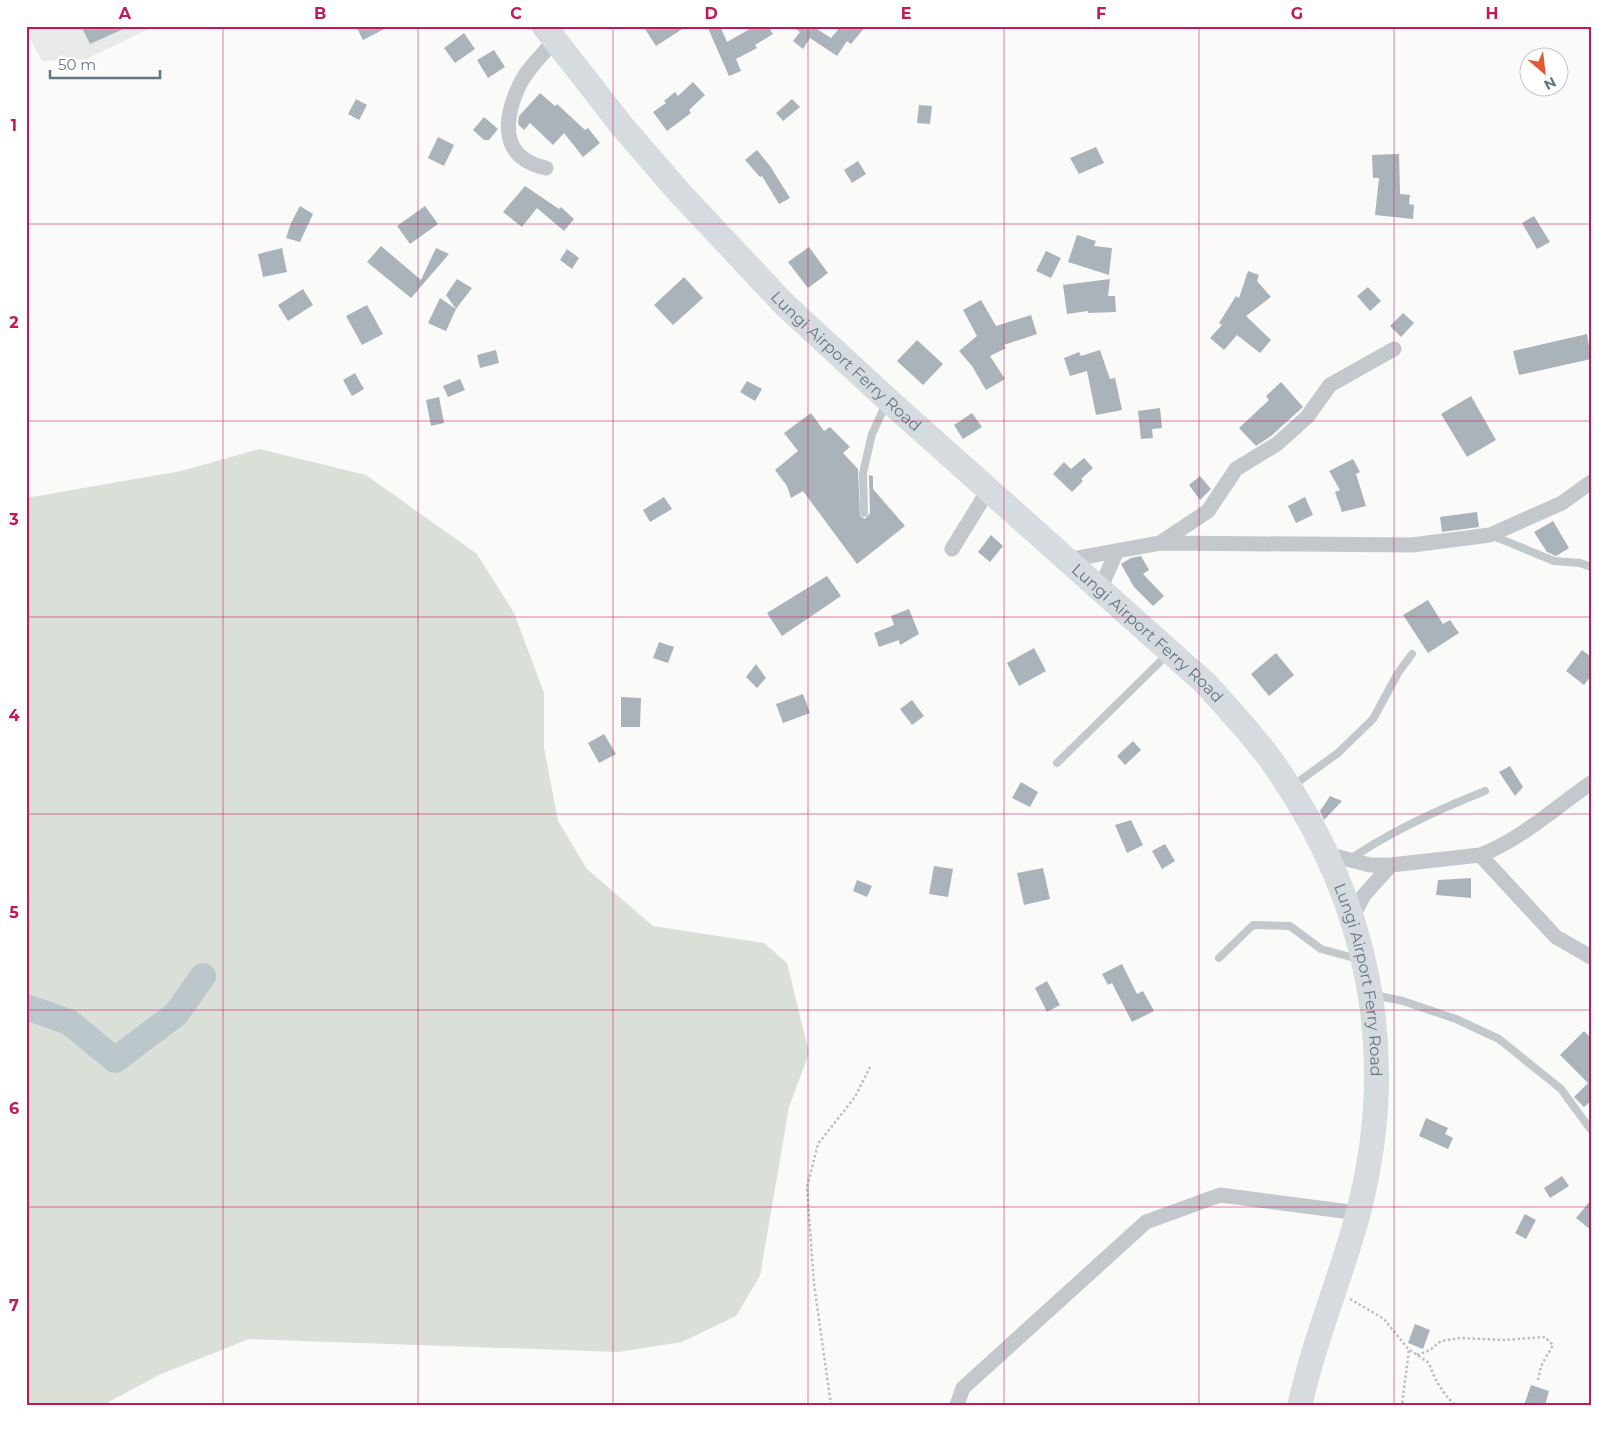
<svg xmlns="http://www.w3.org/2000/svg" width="1617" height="1431" viewBox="0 0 1617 1431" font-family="Montserrat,sans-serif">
	<rect width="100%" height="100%" fill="#fafaf8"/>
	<path fill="#e8e9e9" d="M26,26h122l1,3 -63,30 -44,2 -16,-30z"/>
	<path fill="#dadfd7" d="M260,449l106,26 111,79 37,59 30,80v54l14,74 29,48 66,57 111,17 23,20 22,90 -20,54 -29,169 -24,40 -54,26 -64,10 -369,-13 -88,35 -58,31h-77v-907l155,-27z"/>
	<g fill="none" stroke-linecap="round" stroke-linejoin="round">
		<path stroke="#bbc7cb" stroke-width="26" d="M26,1007l43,15 46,38 61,-46 27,-38"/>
	</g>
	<path fill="#aab3b9" d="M81,26h49l-40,18z
		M356,26h34l-27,14z
		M643,26h44l-31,20z
		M707,26h13l7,16 28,-16h13l5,8 -18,11 2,3 -21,11 5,12 -12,5z
		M791,26h28l-2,3 14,9 10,-12h25l-15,18 -4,-3 -10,15 -27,-18 -7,11 -10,-8 7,-9z
		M464,33l11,16 -20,14 -11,-15z
		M494,50l11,17 -17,11 -11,-18z
		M693,82l12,13 -16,15 2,3 -24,18 -14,-19 13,-9 -2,-2 11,-9 3,4z
		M540,93l15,13 2,-2 28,26 3,-2 12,15 -17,14 -19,-24 -11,12 -23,-22 -6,7 -6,-6 1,-8z
		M356,99l11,6 -8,15 -11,-6z
		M792,99l8,8 -17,14 -7,-8z
		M919,105l13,1 -2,18 -13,-1z
		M484,117l14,12 -9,11h-5l-11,-10z
		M438,137l16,8 -10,21 -16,-8z
		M1096,147l8,16 -25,11 -9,-16z
		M757,150l13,16 20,32 -11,6 -17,-28 -2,1 -15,-17z
		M1399,154l1,40 10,1 -1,9 5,1 -1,14 -38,-4 4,-37h-6l-1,-23z
		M858,161l8,13 -14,9 -8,-13z
		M525,186l34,23 2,-2 13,12 -10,12 -27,-23 -15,19 -19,-15z
		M300,206l13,8 -13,28 -14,-4 5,-15z
		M425,206l13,18 -28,20 -13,-18z
		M1534,216l16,26 -13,7 -15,-26z
		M1077,235l19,6 -2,5 18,2 -3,27 -41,-13z
		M381,246l40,34 15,-32 13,6 -38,44 -44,-36z
		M809,247l19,26 -20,15 -20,-26z
		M282,248l5,24 -24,5 -5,-23z
		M567,249l12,9 -7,11 -12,-9z
		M1046,251l15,7 -10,20 -15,-7z
		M1248,271l11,4 -2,6 14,16 -25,19 25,24 -11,13 -23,-18 -13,15 -14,-12 12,-13 -3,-2 17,-27 3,2z
		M684,277l19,21 -30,27 -19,-20z
		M457,279l15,9 -16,21 -10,-14z
		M1110,279l-2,17h7l1,16 -28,1v-2l-21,3 -4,-29z
		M1368,287l13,14 -11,10 -13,-15z
		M303,289l10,16 -25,16 -10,-16z
		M440,298l16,11 -10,22 -18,-8z
		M981,300l15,26 35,-11 6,19 -33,11 2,3 -16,8 15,23 -19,11 -14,-24 -13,-15 18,-15 -14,-26z
		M367,305l16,29 -21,11 -16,-29z
		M1403,313l11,10 -13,14 -11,-11z
		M1587,334l4,25 -72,16 -6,-24z
		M917,340l26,24 -20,21 -26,-24z
		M496,350l3,13 -19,5 -3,-13z
		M1100,350l10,29 5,-1 7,32 -26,5 -9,-44 -17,5 -6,-18 15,-6 2,4z
		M355,373l9,16 -12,7 -9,-16z
		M460,379l5,11 -17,7 -5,-11z
		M747,381l15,8 -7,12 -15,-9z
		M1281,382l22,25 -32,29 -15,10 -17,-18 30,-28 -3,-4z
		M1471,396l25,44 -29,17 -26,-43z
		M439,397l5,26 -13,3 -5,-26z
		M1160,408l2,20 -10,1 1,9 -12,1 -3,-28z
		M811,413l13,18 6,-4 20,20 -7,6 15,16 2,47 5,3 5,-6 -1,-38 4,1v13l32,37 -48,38 -54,-73 -12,7 -4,-12 -12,-16 23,-19 -14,-18z
		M972,413l10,14 -19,12 -9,-14z
		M1084,458l9,10 -12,11 2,2 -11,11 -19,-18 11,-12 7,7z
		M1353,459l7,13 -4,2 10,32 -24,6 -7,-20 5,-2 -11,-19z
		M1200,476l11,13 -11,11 -11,-15z
		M664,497l8,12 -22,13 -7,-12z
		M1305,497l8,18 -17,8 -8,-17z
		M1477,512l2,15 -37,5 -2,-15z
		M1553,521l16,27 -13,8 -9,-4 -13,-20z
		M991,535l12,11 -13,16 -12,-10z
		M1141,556l8,14 -6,4 21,22 -11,10 -19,-19 -13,-23 10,-6z
		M827,576l14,20 -59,40 -15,-23z
		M1428,600l15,24 7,-4 9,13 -31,20 -25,-38z
		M909,609l10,25 -19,11 -1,-5 -20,7 -5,-14 20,-8 -3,-9z
		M659,642l15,5 -6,16 -15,-5z
		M1034,648l12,23 -27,15 -12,-23z
		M1582,650l9,7v19l-7,9 -18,-14z
		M1276,653l18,22 -25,21 -18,-22z
		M756,664l10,14 -9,10 -11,-11z
		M803,694l7,19 -27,10 -7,-19z
		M621,697l20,1 -1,29h-19z
		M912,700l12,16 -12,9 -12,-16z
		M604,734l12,20 -17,9 -11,-20z
		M1133,741l8,9 -16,15 -8,-9z
		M1510,766l13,21 -8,9 -16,-24z
		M1021,782l17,10 -8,15 -18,-9z
		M1330,796l12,5 -18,19 -4,-9z
		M1131,820l12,25 -16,8 -12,-28z
		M1165,844l10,17 -13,8 -10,-18z
		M934,866l19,3 -5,28 -19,-3z
		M1043,868l7,31 -26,6 -7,-32z
		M1471,878v20l-35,-3 2,-15z
		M857,880l15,6 -5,11 -14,-6z
		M1122,964l15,30 6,-3 11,20 -22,11 -20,-39 -4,2 -6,-11z
		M1047,981l13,24 -13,7 -12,-24z
		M1584,1031l7,7v63l-7,6 -10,-10 14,-14 -28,-28z
		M1426,1118l22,10 -3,6 8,4 -5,11 -29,-13z
		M1562,1176l7,10 -19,12 -6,-10z
		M1591,1200v30l-15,-12z
		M1525,1214l11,6 -10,19 -11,-6z
		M1415,1324l15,6 -7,19 -15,-6z
		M1531,1385l18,6 -4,14h-21z"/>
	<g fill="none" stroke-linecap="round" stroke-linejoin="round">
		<path stroke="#bbbfc2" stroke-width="2.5" stroke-dasharray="2.5 2.5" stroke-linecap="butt" d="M790,26l1,1
			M1350,1299l34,20 25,31 -7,55
			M1410,1350l19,13c6,18 13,29 26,42
			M1417,1355l13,-5 11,-9 19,-3 43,2 42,-3 8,8 -12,21 -3,14
			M831,1405l-17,-121 -7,-97 11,-43 37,-47 15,-30"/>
		<path stroke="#c3c8cc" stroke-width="8" d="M864,513l-1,-40 9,-39 14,-30
			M1491,535l63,26 26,2 11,4
			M1057,763l111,-109
			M1291,787l47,-34 35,-34 25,-46 14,-19
			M1349,860c42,-29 88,-50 136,-69
			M1219,958l34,-33 37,1 31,23 37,10
			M1374,995l29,6 53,18 43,20 62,50 30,41"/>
		<path stroke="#c3c8cc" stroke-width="15" d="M546,168c-46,-10 -43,-47 -27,-82 7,-16 24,-32 36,-46
			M1160,543l48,-32 28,-42 41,-25 30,-27 23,-32 64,-36
			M952,549l37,-60
			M1067,560l93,-17 252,2 78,-10 72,-32 29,-21
			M1100,589l17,-38
			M1327,854l43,11h21l89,-10c39,-14 77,-49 111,-72
			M1480,855l76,82 35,20
			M1352,918l12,-23 27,-30
			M957,1405l6,-17 183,-166 74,-27 138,18"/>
		<path stroke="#d6dbdf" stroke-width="25" id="s1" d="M544,26l78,100 56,65 107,114 103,95 317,283c23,25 46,50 66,77 97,136 130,291 87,454 -17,64 -44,126 -58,191"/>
	</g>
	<path fill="none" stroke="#c2185b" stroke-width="1" stroke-opacity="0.55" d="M223,26v1379M418,26v1379M613,26v1379M808,26v1379M1004,26v1379M1199,26v1379M1394,26v1379M26,224h1565M26,421h1565M26,617h1565M26,814h1565M26,1010h1565M26,1207h1565"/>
	<g text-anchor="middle" stroke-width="5" stroke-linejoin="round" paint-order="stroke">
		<g font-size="16" fill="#657683" stroke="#fff">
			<text dy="6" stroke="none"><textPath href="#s1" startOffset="452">Lungi Airport Ferry Road</textPath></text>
			<text dy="6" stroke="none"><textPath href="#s1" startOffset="858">Lungi Airport Ferry Road</textPath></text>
			<text dy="6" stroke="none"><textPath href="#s1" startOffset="1276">Lungi Airport Ferry Road</textPath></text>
		</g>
	</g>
	<rect width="1617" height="1431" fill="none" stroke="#ffffff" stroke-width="55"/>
	<g transform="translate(1544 72) rotate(152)"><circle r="24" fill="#ffffff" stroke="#c1c8cd"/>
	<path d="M0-4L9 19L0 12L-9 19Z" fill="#e4572e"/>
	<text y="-8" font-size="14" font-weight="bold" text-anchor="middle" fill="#657683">N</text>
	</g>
	<path d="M50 70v8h110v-8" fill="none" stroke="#657683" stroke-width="2.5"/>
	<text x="58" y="70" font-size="15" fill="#657683" stroke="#ffffff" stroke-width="4" paint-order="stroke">50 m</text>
	<rect x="28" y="28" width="1562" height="1376" fill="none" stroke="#c2185b" stroke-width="2"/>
	<g font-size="16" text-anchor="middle" font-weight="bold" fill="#c2185b">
		<text x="125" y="19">A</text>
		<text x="320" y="19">B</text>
		<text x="516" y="19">C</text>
		<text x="711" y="19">D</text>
		<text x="906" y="19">E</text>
		<text x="1101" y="19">F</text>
		<text x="1297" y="19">G</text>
		<text x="1492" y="19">H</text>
		<text x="14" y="131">1</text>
		<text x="14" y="328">2</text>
		<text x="14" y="525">3</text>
		<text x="14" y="721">4</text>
		<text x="14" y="918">5</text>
		<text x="14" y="1114">6</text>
		<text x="14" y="1311">7</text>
	</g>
</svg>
